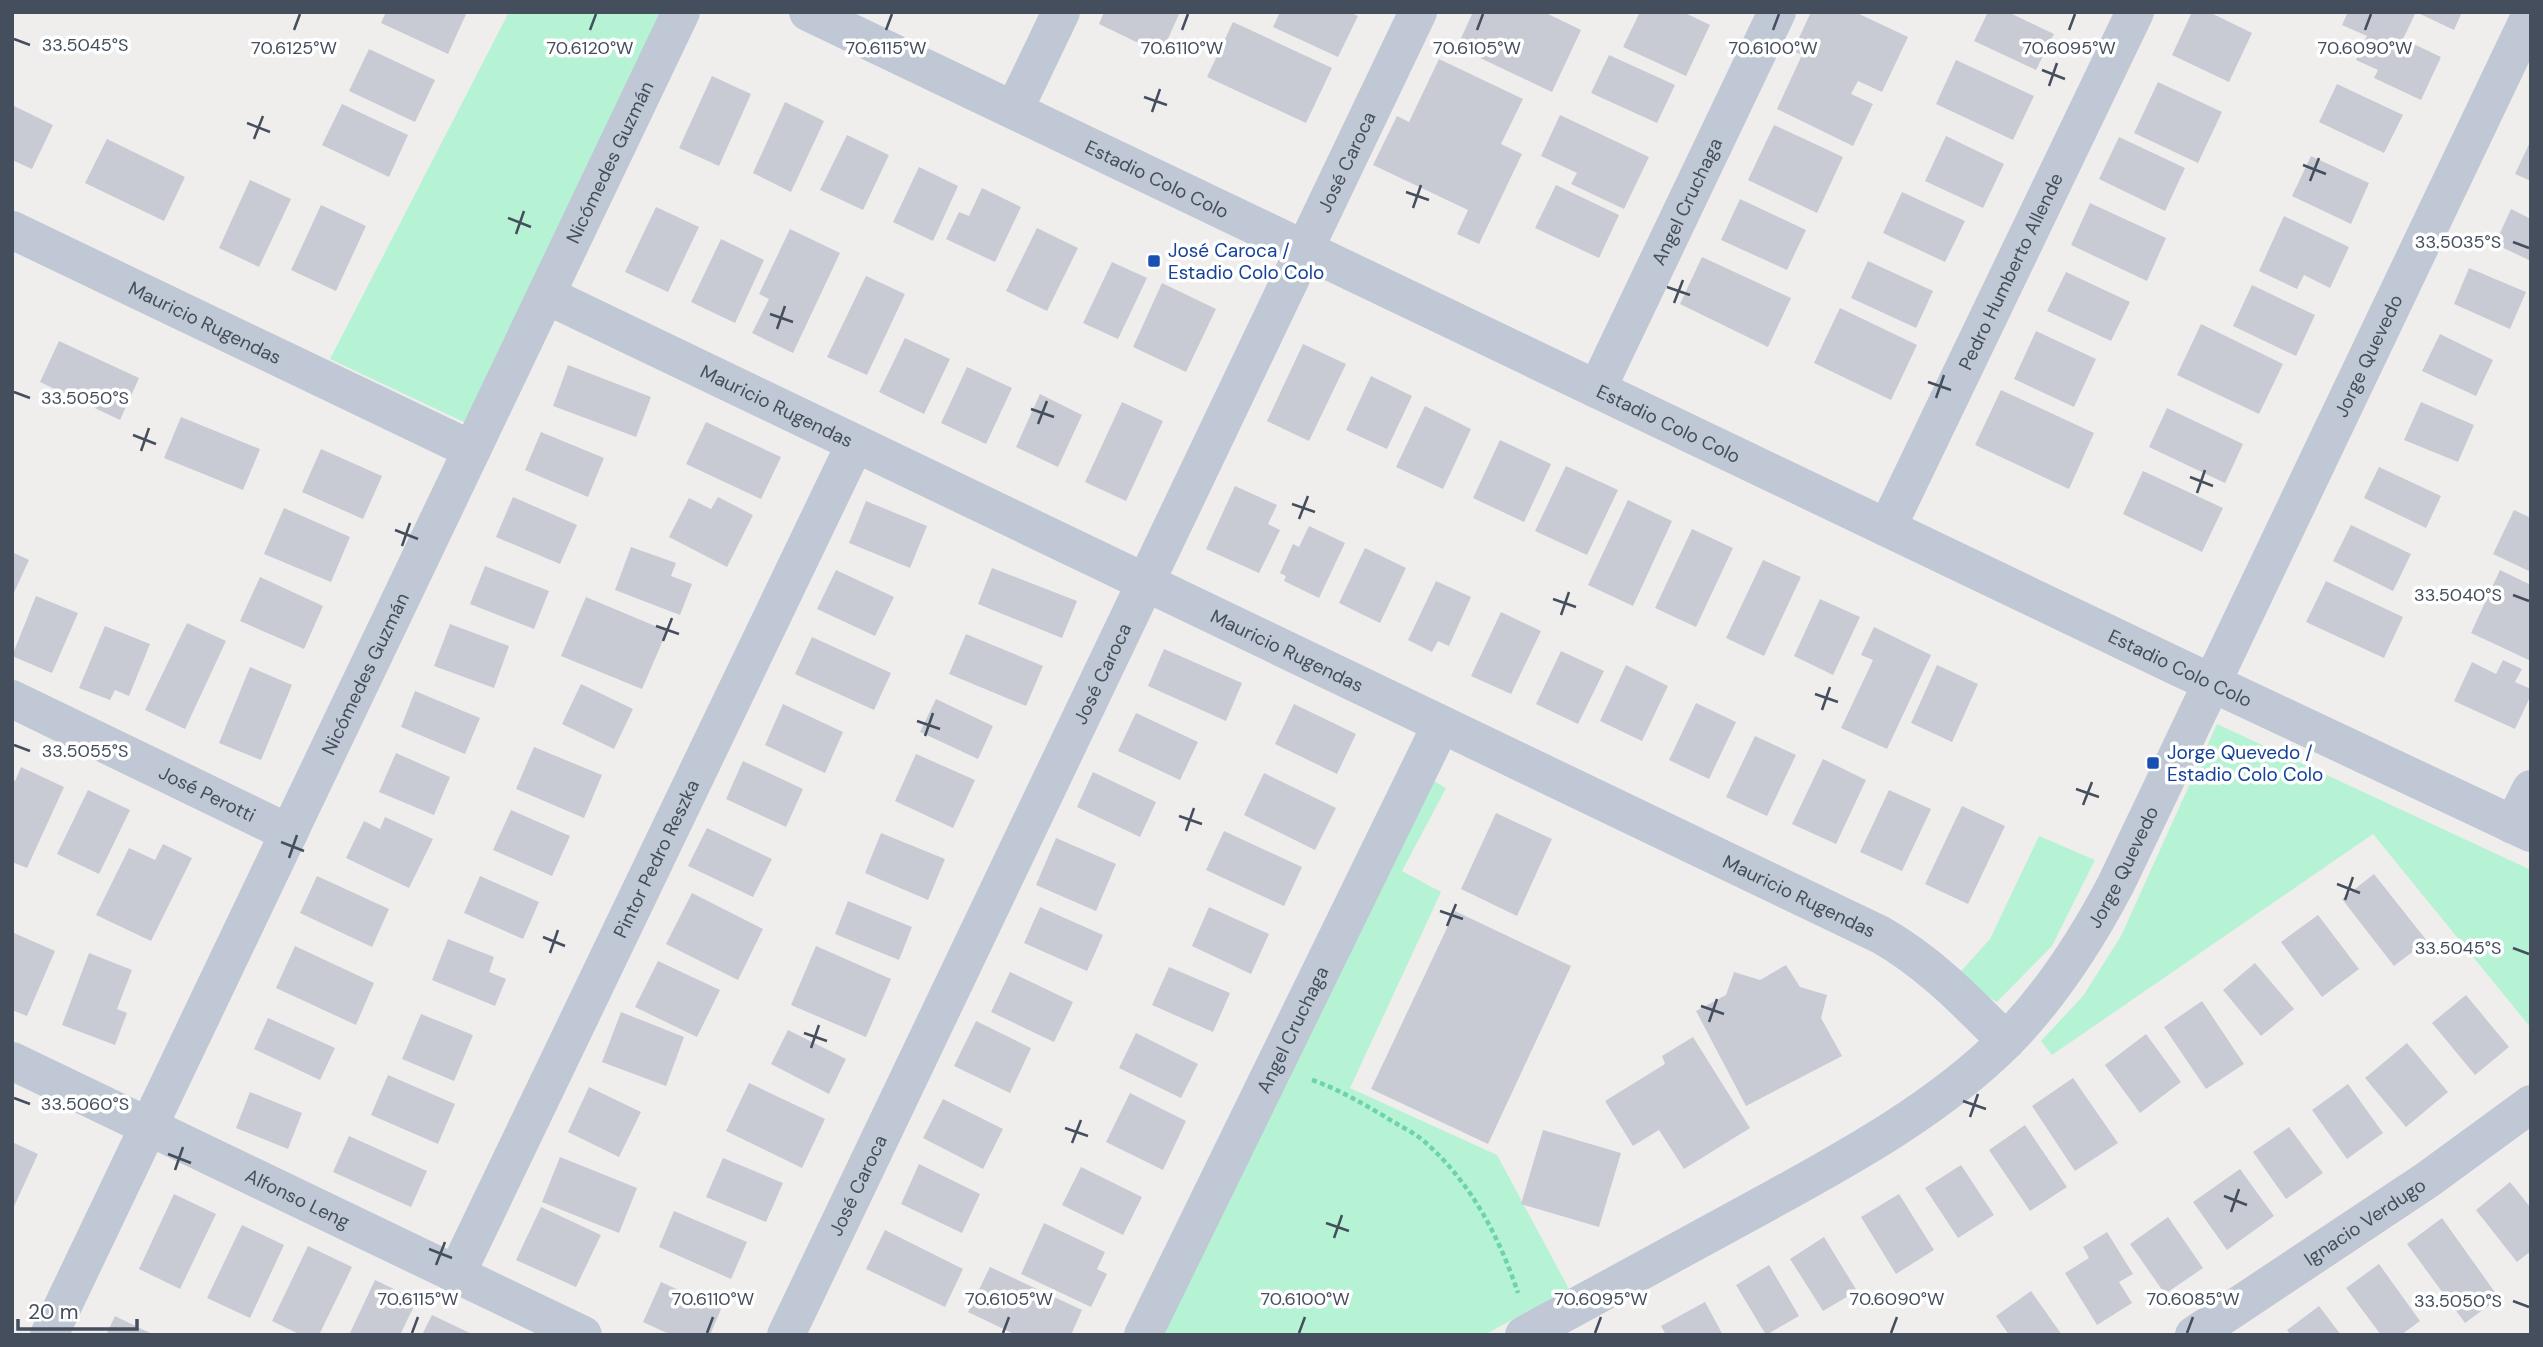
<svg xmlns="http://www.w3.org/2000/svg" width="2543" height="1347" viewBox="0 0 2543 1347" font-family="'DM Sans',sans-serif">
	<rect width="100%" height="100%" fill="#f0eded"/>
	<path fill="#b6f3d4" d="M509,12h159l-200,412 -138,-65z
		M2217,724l314,146v158l-158,-194 -321,221 -11,-14 42,-45 38,-60z
		M1429,778l17,10 -44,83 39,21 -91,196 147,67 72,134 -85,46h-328z
		M2039,836l56,24 -43,86 -55,56 -42,-24 35,-39z"/>
	<path fill="#c8cbd4" d="M386,12h81l-19,42 -67,-31z
		M1104,12h76l-19,42 -62,-30z
		M1280,12h69l9,4 -20,41 -65,-30z
		M1473,12h71l37,18 -29,62 -95,-45z
		M1640,12h43l27,13 -24,51 -63,-29z
		M1811,12h44l53,25 -26,55 -24,-11 -7,13 22,10 -20,42 -76,-37 25,-54 -9,-4z
		M1988,12h20l46,22 -18,36 -62,-29z
		M2192,12h17l43,21 -23,49 -57,-27z
		M2348,12h68l-13,27 38,18 -20,43 -47,-22 4,-8 -22,-10 11,-24 -25,-11z
		M2416,12h46l-8,18z
		M1233,22l99,46 -26,55 -99,-46z
		M369,49l66,31 -20,42 -66,-31z
		M1609,55l66,30 -18,38 -66,-30z
		M1439,59l84,40 -22,45 21,10 -43,90 -22,-10 11,-24 -95,-45 24,-49 12,6z
		M1956,60l78,36 -21,44 -77,-36z
		M712,76l39,18 -32,72 -40,-18z
		M2158,82l64,30 -24,51 -64,-30z
		M2337,84l66,31 -19,38 -65,-31z
		M785,102l39,19 -33,71 -38,-19z
		M342,104l66,31 -19,42 -67,-32z
		M12,105l41,20 -21,44 -20,-9z
		M1560,115l89,42 -25,52 -53,-25 6,-11 -36,-17z
		M1774,125l69,32 -26,56 -69,-33z
		M847,135l42,20 -26,55 -43,-20z
		M1946,136l58,28 -21,44 -58,-27z
		M2119,137l66,31 -20,43 -66,-32z
		M107,139l78,38 -21,44 -79,-38z
		M2531,140v41l-16,-7z
		M2311,156l58,27 -18,41 -59,-28z
		M919,167l39,19 -25,55 -40,-19z
		M250,180l41,19 -32,68 -40,-19z
		M1556,185l63,30 -20,43 -64,-30z
		M982,188l39,19 -26,55 -49,-23 13,-27 10,4z
		M1902,192l63,29 -20,41 -62,-29z
		M1740,199l66,31 -19,40 -66,-30z
		M2090,203l76,35 -19,43 -76,-36z
		M321,205l45,21 -30,65 -45,-21z
		M656,207l43,20 -31,65 -43,-20z
		M2511,209l20,10v42l-36,-17z
		M2284,216l65,31 -19,41 -26,-13 -7,14 -38,-18z
		M1037,228l41,20 -31,63 -41,-20z
		M790,229l50,24 -47,100 -41,-20 17,-34 -10,-5z
		M721,239l43,21 -29,63 -44,-21z
		M1702,257l89,41 -23,49 -88,-43z
		M1868,261l65,30 -17,37 -65,-30z
		M1112,262l35,16 -29,61 -35,-16z
		M2469,268l57,24 -16,37 -56,-25z
		M2066,272l64,30 -19,39 -64,-30z
		M866,276l39,18 -38,81 -40,-18z
		M1162,283l54,26 -30,63 -53,-25z
		M2252,285l63,30 -19,41 -63,-30z
		M1840,308l77,37 -26,55 -77,-37z
		M2201,324l82,40 -24,50 -82,-39z
		M2036,331l60,28 -22,48 -60,-28z
		M2440,334l53,26 -17,36 -54,-25z
		M905,338l45,21 -26,55 -45,-22z
		M59,341l80,37 -19,42 -80,-38z
		M1303,344l43,20 -37,77 -42,-20z
		M568,365l83,32 -15,40 -83,-31z
		M967,367l45,21 -26,56 -45,-21z
		M1371,376l41,20 -25,53 -41,-19z
		M2001,390l93,43 -25,56 -94,-44z
		M1040,394l42,21 -24,52 -42,-20z
		M1122,402l41,19 -37,80 -41,-19z
		M2421,402l53,23 -16,37 -54,-22z
		M1425,406l46,23 -28,60 -47,-22z
		M2167,408l76,36 -18,39 -76,-36z
		M181,417l79,32 -17,41 -79,-32z
		M706,422l75,35 -20,42 -75,-35z
		M541,432l63,26 -16,39 -63,-27z
		M1500,440l51,24 -27,58 -51,-24z
		M321,449l61,27 -19,43 -61,-27z
		M1566,466l52,24 -31,65 -52,-24z
		M2379,467l62,29 -15,32 -62,-30z
		M2143,471l80,37 -21,44 -79,-38z
		M1235,486l42,19 -9,19 12,6 -21,43 -53,-24z
		M513,497l64,28 -17,39 -64,-27z
		M718,497l35,18 -26,52 -58,-30 20,-39 22,11z
		M1628,500l44,21 -39,85 -45,-21z
		M866,501l61,25 -17,42 -61,-25z
		M284,508l66,29 -19,45 -67,-28z
		M2514,510l17,8v54l-38,-18z
		M2351,525l60,29 -18,37 -60,-30z
		M1309,526l36,17 -26,55 -35,-17 2,-5 -6,-3 13,-29 6,3z
		M1692,529l41,19 -37,79 -41,-19z
		M631,547l45,16 -5,13 21,8 -12,31 -65,-25z
		M1365,548l41,20 -26,55 -41,-20z
		M12,552l17,8 -17,37z
		M1763,560l38,17 -37,79 -38,-18z
		M485,566l64,25 -15,38 -64,-25z
		M992,568l85,33 -15,37 -84,-34z
		M836,570l58,27 -19,39 -58,-27z
		M2500,570l31,15v76l-60,-28z
		M260,577l63,29 -19,43 -64,-28z
		M1436,581l35,16 -22,49 -11,-5 -6,11 -24,-12z
		M2326,581l77,36 -19,41 -78,-36z
		M36,596l42,17 -26,60 -40,-17z
		M586,597l81,34 -25,58 -81,-33z
		M1820,599l40,18 -27,58 -39,-19z
		M1501,612l40,19 -30,63 -40,-18z
		M187,623l39,18 -41,88 -40,-19z
		M450,624l59,22 -15,42 -60,-22z
		M105,626l45,18 -21,52 -14,-6 -5,10 -31,-12z
		M1874,627l57,28 -44,94 -46,-21 32,-68 -12,-5z
		M966,634l77,32 -17,40 -77,-32z
		M812,637l79,36 -17,37 -79,-36z
		M1164,649l78,34 -16,38 -78,-35z
		M1561,651l43,20 -26,53 -42,-20z
		M2503,660l19,9 -7,13 16,7v6l-16,34 -61,-28 18,-39 24,12z
		M1626,665l42,21 -26,55 -42,-20z
		M1937,665l41,19 -26,58 -41,-19z
		M250,667l42,18 -31,75 -42,-17z
		M581,684l52,25 -19,40 -52,-25z
		M415,691l65,27 -15,36 -64,-27z
		M936,699l57,27 -15,33 -58,-27z
		M1696,703l40,19 -27,57 -40,-19z
		M783,704l60,28 -18,41 -60,-28z
		M1294,704l62,30 -19,40 -62,-30z
		M1136,713l62,29 -18,38 -62,-29z
		M1755,736l41,19 -29,61 -41,-19z
		M534,747l68,28 -18,43 -68,-29z
		M396,753l54,24 -16,38 -55,-23z
		M916,754l59,26 -22,48 -58,-27z
		M1823,759l43,21 -30,64 -44,-20z
		M743,761l60,28 -17,38 -60,-28z
		M21,767l43,20 -37,81 -15,-6v-82l3,1z
		M1093,772l63,30 -16,35 -63,-30z
		M1264,773l72,35 -21,42 -71,-35z
		M88,790l42,20 -31,64 -42,-20z
		M1889,790l42,19 -29,62 -42,-19z
		M1962,806l43,20 -37,78 -43,-20z
		M511,810l59,26 -18,40 -59,-26z
		M1496,813l56,26 -35,77 -56,-27z
		M385,817l48,22 -24,49 -63,-30 18,-37 16,8z
		M707,828l65,31 -19,38 -65,-31z
		M1224,831l78,36 -18,39 -78,-36z
		M881,833l64,26 -17,41 -63,-27z
		M1056,838l60,26 -20,47 -60,-26z
		M163,844l29,14 -41,83 -55,-26 33,-67 26,12z
		M2374,874l53,67 -33,25 -52,-67z
		M317,876l72,33 -17,38 -72,-34z
		M480,876l59,26 -16,37 -59,-26z
		M692,893l71,36 -25,51 -72,-36z
		M848,901l64,26 -13,33 -64,-26z
		M1040,907l63,28 -16,36 -63,-28z
		M1209,907l60,27 -18,40 -59,-28z
		M1455,911l116,55 -83,178 -117,-55z
		M2318,915l41,54 -37,28 -41,-55z
		M14,933l41,18 -28,65 -15,-6v-72z
		M448,939l46,18 -5,15 17,7 -11,27 -63,-26z
		M295,946l79,37 -18,42 -80,-37z
		M816,946l75,33 -25,58 -75,-32z
		M89,953l43,17 -15,39 10,4 -12,32 -53,-20z
		M658,961l62,29 -23,47 -62,-30z
		M2255,963l39,46 -33,27 -38,-46z
		M1786,965l14,22 27,8 -6,23 21,38 -96,50 -50,-95 30,-16 8,-23 26,8z
		M1169,967l61,26 -17,39 -61,-27z
		M1010,972l63,30 -19,40 -63,-30z
		M2466,995l43,52 -34,28 -43,-52z
		M2202,1001l42,63 -38,25 -42,-62z
		M621,1012l63,25 -18,49 -64,-24z
		M421,1014l52,21 -19,46 -52,-22z
		M268,1018l67,30 -15,32 -66,-31z
		M976,1021l55,27 -21,45 -56,-27z
		M788,1030l58,29 -17,35 -58,-30z
		M1136,1033l62,31 -17,34 -62,-30z
		M2146,1034l35,48 -41,31 -35,-48z
		M1693,1037l57,91 -66,41 -25,-39 -26,16 -28,-45 60,-37 -3,-8z
		M2407,1043l41,49 -42,35 -41,-49z
		M388,1075l67,29 -17,40 -67,-29z
		M2073,1078l45,65 -43,28 -43,-65z
		M749,1083l76,36 -23,49 -76,-37z
		M2348,1084l35,49 -36,26 -35,-49z
		M589,1087l52,25 -22,45 -51,-25z
		M250,1092l52,21 -14,36 -52,-21z
		M1130,1093l56,28 -23,49 -57,-28z
		M943,1099l60,30 -20,40 -60,-31z
		M2025,1125l42,62 -37,24 -41,-61z
		M2289,1127l34,46 -37,26 -33,-47z
		M1543,1130l78,23 -22,74 -78,-23z
		M349,1136l78,35 -16,36 -78,-35z
		M12,1142l26,12 -26,57z
		M560,1157l77,31 -18,45 -77,-31z
		M723,1158l60,25 -17,39 -60,-25z
		M919,1164l61,30 -18,39 -61,-29z
		M1961,1165l33,50 -36,23 -33,-50z
		M1081,1167l61,30 -19,38 -61,-30z
		M2240,1169l34,47 -47,34 -34,-48z
		M2510,1182l21,26v43l-14,11 -41,-52z
		M174,1194l42,20 -36,75 -41,-20z
		M1899,1194l35,56 -38,24 -35,-57z
		M541,1207l60,28 -25,52 -60,-27z
		M674,1211l73,31 -16,37 -72,-32z
		M2168,1217l35,51 -38,26 -35,-50z
		M2442,1218l57,80 -34,25 -58,-79z
		M1044,1223l61,29 -8,17 10,5 -16,33 -70,-33z
		M242,1225l42,20 -34,73 -43,-20z
		M885,1230l78,39 -18,38 -79,-38z
		M2107,1232l26,42 -14,8 13,21 -35,22 -32,-52 24,-15 -6,-11z
		M1824,1237l33,54 -34,20 -33,-52z
		M308,1246l44,21 -33,68h-18l-29,-14z
		M2379,1264l41,57 -19,14h-20l-35,-47z
		M1769,1265l30,51 -33,19 -30,-50z
		M990,1267l92,43 -11,25h-55l-48,-23z
		M375,1280l42,20 -17,35h-51z
		M661,1282l60,27 -11,26h-39l-28,-13z
		M2031,1291l31,44h-53l-13,-19z
		M1705,1302l18,33h-57l-5,-9z
		M2319,1306l22,29h-50l-4,-5z
		M432,1315l42,20h-52z
		M115,1316l39,19h-48z"/>
	<g fill="none" stroke-linecap="round" stroke-linejoin="round">
		<path stroke="#6bd4ac" stroke-width="4.5" stroke-dasharray="5 3.5" stroke-linecap="butt" d="M1312,1080c26,9 48,22 72,36 13,9 30,16 41,26 46,41 74,94 93,151"/>
		<g stroke="#bfc8d4" stroke-width="38">
			<path id="s1" d="M808,12l1370,655 353,166"/>
			<path d="M1014,110l47,-98"/>
			<path id="s2" d="M12,230l460,220"/>
			<path id="s3" d="M546,295l1335,640c49,28 86,67 125,106"/>
			<path id="s4" d="M1597,389l180,-377"/>
			<path id="s5" d="M1887,528l248,-516"/>
			<path id="s6" d="M12,699l277,134"/>
			<path d="M2513,825l18,-36"/>
			<path id="s7" d="M12,1061l571,274"/>
			<path id="s8" d="M456,1275l399,-831"/>
			<path id="s9" d="M49,1335l632,-1323"/>
			<path id="s10" d="M786,1335l632,-1323"/>
			<path id="s11" d="M1143,1335l298,-610"/>
			<path id="s12" d="M1524,1335c81,-44 162,-88 242,-132 82,-45 175,-96 241,-163 45,-46 79,-99 109,-156l415,-870"/>
			<path id="s13" d="M2194,1335l233,-155 104,-76"/>
		</g>
	</g>
	<path fill="none" stroke="#444e5c" stroke-width="2.5" d="M294,30l6,-16M590,30l6,-16M886,30l6,-16M1182,30l6,-16M1477,30l6,-16M1773,30l6,-16M2069,30l6,-16M2365,30l6,-16M14,39l16,6M2042,70l23,9M2049,86l8,-23M1144,97l23,8M1152,112l8,-23M247,123l23,9M254,139l9,-23M2303,165l23,9M2310,181l9,-23M1406,192l23,8M1413,208l8,-23M508,218l23,9M516,234l8,-23M2513,242l16,6M1667,287l23,8M1674,303l9,-23M770,314l23,8M777,329l8,-23M1928,382l23,8M14,392l16,6M1936,398l8,-23M1031,409l23,8M1038,424l9,-23M133,435l23,9M141,451l8,-23M2190,477l23,9M2197,493l8,-23M1292,504l23,8M1299,519l9,-23M395,530l23,9M402,546l8,-23M2513,595l16,6M1553,599l23,8M1561,615l8,-23M656,626l23,8M663,641l9,-23M1815,694l23,8M1822,710l8,-23M917,721l23,8M925,736l8,-23M14,745l16,6M2076,789l23,8M2083,805l9,-23M1179,816l23,8M1186,831l8,-23M281,842l23,9M289,858l8,-23M2337,884l23,9M2345,900l8,-23M1440,911l23,8M1447,926l9,-22M543,937l22,9M2513,948l16,6M550,953l8,-23M1701,1006l23,8M1709,1022l8,-23M804,1033l23,8M811,1048l8,-23M14,1098l16,6M1963,1101l23,8M1970,1117l8,-23M1065,1128l23,8M1072,1143l9,-23M168,1154l23,9M175,1170l8,-23M2224,1196l23,9M2231,1212l8,-23M1326,1223l23,8M1334,1238l8,-23M429,1249l23,9M436,1265l9,-23M2513,1301l16,6M412,1333l6,-16M707,1333l6,-16M1003,1333l6,-16M1299,1333l6,-16M1595,1333l6,-16M1891,1333l6,-16M2187,1333l6,-16"/>
	<g fill="#1a4fb4" stroke="#fff" stroke-width="2.5">
		<rect x="1147" y="254" width="14" height="14" rx="3.5"/>
		<rect x="2146" y="756" width="14" height="14" rx="3.5"/>
	</g>
	<g text-anchor="middle" stroke-width="7" stroke-linejoin="round" paint-order="stroke">
		<g font-size="19" fill="#444e5c" stroke="#fff">
			<text dy="7" stroke="none"><textPath href="#s9" startOffset="1300">Nicómedes Guzmán</textPath></text>
			<text dy="7" stroke="none"><textPath href="#s10" startOffset="1300">José Caroca</textPath></text>
			<text dy="7" stroke="none"><textPath href="#s1" startOffset="387">Estadio Colo Colo</textPath></text>
			<text dy="7" stroke="none"><textPath href="#s4" startOffset="208">Angel Cruchaga</textPath></text>
			<text dy="7" stroke="none"><textPath href="#s5" startOffset="285">Pedro Humberto Allende</textPath></text>
			<text dy="7" stroke="none"><textPath href="#s2" startOffset="214">Mauricio Rugendas</textPath></text>
			<text dy="7" stroke="none"><textPath href="#s12" startOffset="1344">Jorge Quevedo</textPath></text>
			<text dy="7" stroke="none"><textPath href="#s3" startOffset="256">Mauricio Rugendas</textPath></text>
			<text dy="7" stroke="none"><textPath href="#s1" startOffset="954">Estadio Colo Colo</textPath></text>
			<text dy="7" stroke="none"><textPath href="#s3" startOffset="822">Mauricio Rugendas</textPath></text>
			<text dy="7" stroke="none"><textPath href="#s1" startOffset="1521">Estadio Colo Colo</textPath></text>
			<text dy="7" stroke="none"><textPath href="#s10" startOffset="733">José Caroca</textPath></text>
			<text dy="7" stroke="none"><textPath href="#s9" startOffset="733">Nicómedes Guzmán</textPath></text>
			<text dy="7" stroke="none"><textPath href="#s6" startOffset="217">José Perotti</textPath></text>
			<text dy="7" stroke="none"><textPath href="#s8" startOffset="462">Pintor Pedro Reszka</textPath></text>
			<text dy="7" stroke="none"><textPath href="#s12" startOffset="777">Jorge Quevedo</textPath></text>
			<text dy="7" stroke="none"><textPath href="#s3" startOffset="1390">Mauricio Rugendas</textPath></text>
			<text dy="7" stroke="none"><textPath href="#s11" startOffset="340">Angel Cruchaga</textPath></text>
			<text dy="7" stroke="none"><textPath href="#s10" startOffset="166">José Caroca</textPath></text>
			<text dy="7" stroke="none"><textPath href="#s7" startOffset="317">Alfonso Leng</textPath></text>
			<text dy="7" stroke="none"><textPath href="#s13" startOffset="205">Ignacio Verdugo</textPath></text>
		</g>
		<g font-size="19" fill="#164399" stroke="#fff" text-anchor="start">
			<text x="1168" y="257">José Caroca /<tspan x="1168" dy="22">Estadio Colo Colo</tspan></text>
			<text x="2167" y="759">Jorge Quevedo /<tspan x="2167" dy="22">Estadio Colo Colo</tspan></text>
		</g>
	</g>
	<g font-size="18" text-anchor="middle" fill="#444e5c" stroke="#fff" stroke-width="7" stroke-linejoin="round" paint-order="stroke">
		<text x="85" y="51">33.5045°S</text>
		<text x="294" y="54">70.6125°W</text>
		<text x="590" y="54">70.6120°W</text>
		<text x="886" y="54">70.6115°W</text>
		<text x="1182" y="54">70.6110°W</text>
		<text x="1477" y="54">70.6105°W</text>
		<text x="1773" y="54">70.6100°W</text>
		<text x="2069" y="54">70.6095°W</text>
		<text x="2365" y="54">70.6090°W</text>
		<text x="2458" y="248">33.5035°S</text>
		<text x="85" y="404">33.5050°S</text>
		<text x="2458" y="601">33.5040°S</text>
		<text x="85" y="757">33.5055°S</text>
		<text x="2458" y="954">33.5045°S</text>
		<text x="85" y="1110">33.5060°S</text>
		<text x="418" y="1305">70.6115°W</text>
		<text x="713" y="1305">70.6110°W</text>
		<text x="1009" y="1305">70.6105°W</text>
		<text x="1305" y="1305">70.6100°W</text>
		<text x="1601" y="1305">70.6095°W</text>
		<text x="1897" y="1305">70.6090°W</text>
		<text x="2193" y="1305">70.6085°W</text>
		<text x="2458" y="1307">33.5050°S</text>
	</g>
	<rect width="2543" height="1347" fill="none" stroke="#444e5c" stroke-width="28"/>
	<path d="M18 1319v10h119v-10" fill="none" stroke="#444e5c" stroke-width="3.5"/>
	<text x="28" y="1319" font-size="21" fill="#444e5c" stroke="#ffffff" stroke-width="5" paint-order="stroke">20 m</text>
</svg>
